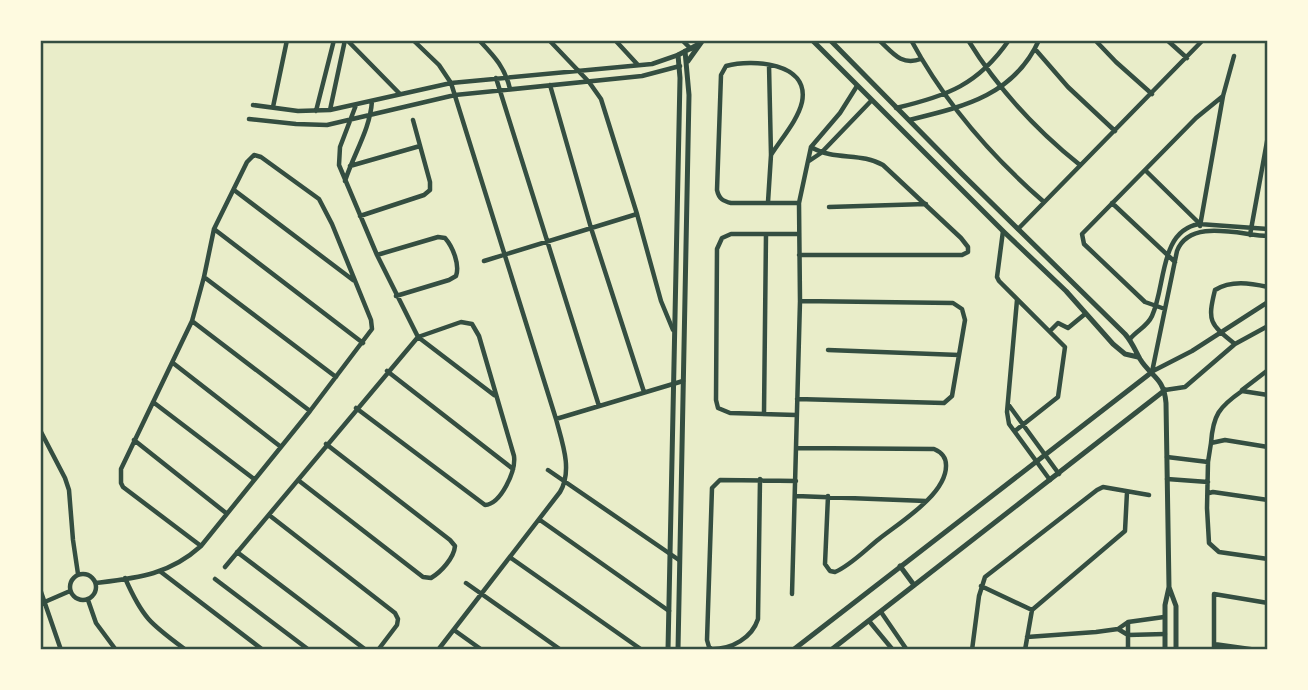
<svg xmlns="http://www.w3.org/2000/svg" width="1308" height="690" viewBox="0 0 1308 690" font-family="'Exo 2',sans-serif">
	<rect width="100%" height="100%" fill="#e9edc9"/>
	<g fill="none" stroke-linecap="round" stroke-linejoin="round">
		<path stroke="#344e41" stroke-width="4.5" d="M347,40l52,53
			M413,40l26,25 12,18 105,336c6,23 17,51 4,73l-122,158
			M479,40c15,16 26,27 31,49
			M549,40l40,42 12,17 36,115 24,87 12,29
			M615,40l23,25
			M682,40l9,9
			M879,40c14,13 22,26 42,19
			M911,40c34,63 79,115 133,162
			M968,40c30,49 67,89 112,125
			M1095,40l21,22 36,32
			M1167,40l20,18
			M1035,49l33,38 47,44
			M496,78l103,328
			M550,85l41,143 53,164
			M253,105l45,6 32,-1 121,-27 201,-19 26,-9
			M356,105l-16,42 -1,18 38,90 41,82 76,58
			M273,107l14,-67
			M896,108c51,-12 82,-23 113,-68
			M330,110l15,-70
			M316,111l18,-71
			M249,119l47,5 31,1 128,-30 187,-19 38,-10
			M909,120c53,-13 105,-24 130,-80
			M771,155c10,-16 27,-35 31,-53 8,-40 -50,-43 -76,-36l-5,9 -4,115c2,9 6,11 14,13h68
			M809,161l12,-8 50,-52
			M350,166l70,-20
			M1145,170l54,53
			M345,181c9,-28 25,-51 27,-80
			M234,190l119,90
			M768,202l3,-47 -2,-90
			M1112,203l63,59
			M829,207l97,-3
			M360,216l64,-21 6,-5v-8l-17,-62
			M1200,226l23,-130 11,-40
			M214,229l149,114
			M1018,229l185,-189
			M1003,231l-6,46 2,4 66,66 -7,50 -43,34
			M1250,235l18,-99
			M377,255l61,-18 7,1c8,9 15,27 11,38l-7,4 -53,16
			M799,255h163l6,-3v-5l-7,-9 -78,-73c-22,-13 -49,-4 -72,-18
			M484,261l153,-47
			M204,277l132,100
			M1017,300l-10,112 2,12 41,56
			M1165,309l-20,-7 -61,-58 -2,-10 114,-116 27,-22
			M192,321l118,90
			M1050,331l8,-8 10,5 17,-14
			M1130,339c7,-9 17,-12 22,-23 14,-30 7,-85 47,-92l69,5
			M1235,344c-25,-20 -28,-22 -20,-54 16,-10 35,-7 53,-3
			M828,350l131,5
			M173,363l108,84
			M387,371l126,98
			M1153,371l39,-20 76,-49
			M1152,372l25,-121c13,-33 63,-16 91,-15
			M1165,390l20,-3 50,-43 33,-18
			M1242,390l26,-20
			M797,399l147,4 8,-7 13,-76 -3,-11 -9,-6 -153,-2
			M153,402l101,77
			M1008,404l51,70
			M764,413l2,-179
			M796,415l-66,-2 -12,-5 -2,-8 1,-151 5,-11 9,-4h68
			M556,419l127,-38
			M40,430l25,48 4,12 4,50 5,34
			M134,440l92,73
			M1211,443c2,-28 8,-36 31,-52l26,4
			M1268,447l-43,-7 -14,3 -3,19 -1,46 2,35 10,9 49,7
			M797,448l137,1c7,3 12,8 12,16 1,29 -47,58 -67,74 -14,11 -28,26 -44,33l-5,-1 -5,-7 3,-68
			M1167,457l41,5
			M548,470l131,90
			M760,479l-2,140c-6,19 -26,30 -46,30l-3,-2 -2,-7 5,-152 8,-8 76,1
			M1167,479l41,3
			M298,480l125,97 8,1c10,-6 23,-20 24,-32l-5,-6 -124,-96
			M1209,493l4,-1 55,8
			M796,496l130,5
			M269,515l126,98 3,6 -1,6 -19,25
			M540,520l129,91
			M237,552l129,98
			M511,558l131,92
			M225,567l193,-230 43,-15 11,2 7,12 35,120c2,15 -13,48 -29,49l-129,-97
			M161,572l102,78
			M70 587a13 13 0 1 1 26 0a13 13 0 1 1-26 0Z
			M125,578c18,41 26,46 61,72
			M215,579l94,71
			M96,583c41,-5 73,-8 105,-37l109,-135 62,-82 -1,-9 -39,-96 -13,-25 -58,-42 -7,-2 -7,7 -33,67 -10,48 -12,44 -71,148v14l2,4 78,59
			M466,583l95,67
			M981,586l51,24
			M40,589l21,61
			M792,594l8,-293 -1,-98 12,-56 29,-34 17,-27
			M88,600l8,23 20,27
			M40,604l30,-13
			M881,612l26,38
			M869,621l24,29
			M1128,622v28
			M1118,629l10,6 37,-1
			M454,630l28,20
			M1027,637l69,-5 22,-3 10,-7 36,-5
			M1214,644l43,6
			M972,650l7,-54 6,-19 112,-87 6,-3 46,8
			M1025,650l7,-40 93,-79 2,-39
			M1214,650v-56l54,9"/>
		<path stroke="#344e41" stroke-width="5" d="M812,40l191,191 63,60 47,53 12,10 13,3
			M830,40l132,134 163,160c7,8 10,16 15,25 11,18 24,18 26,44l3,184 -4,18v45
			M688,61l15,-21
			M900,566l14,19
			M1169,587l7,19v44
			M668,650l12,-572 -2,-23 21,-11
			M678,650l11,-555 -4,-44
			M793,650l359,-278
			M831,650l334,-260"/>
	</g>
	<rect width="1308" height="690" fill="none" stroke="#fefae0" stroke-width="84"/>
	<rect x="42" y="42" width="1224" height="606" fill="none" stroke="#344e41" stroke-width="2.5"/>
</svg>
